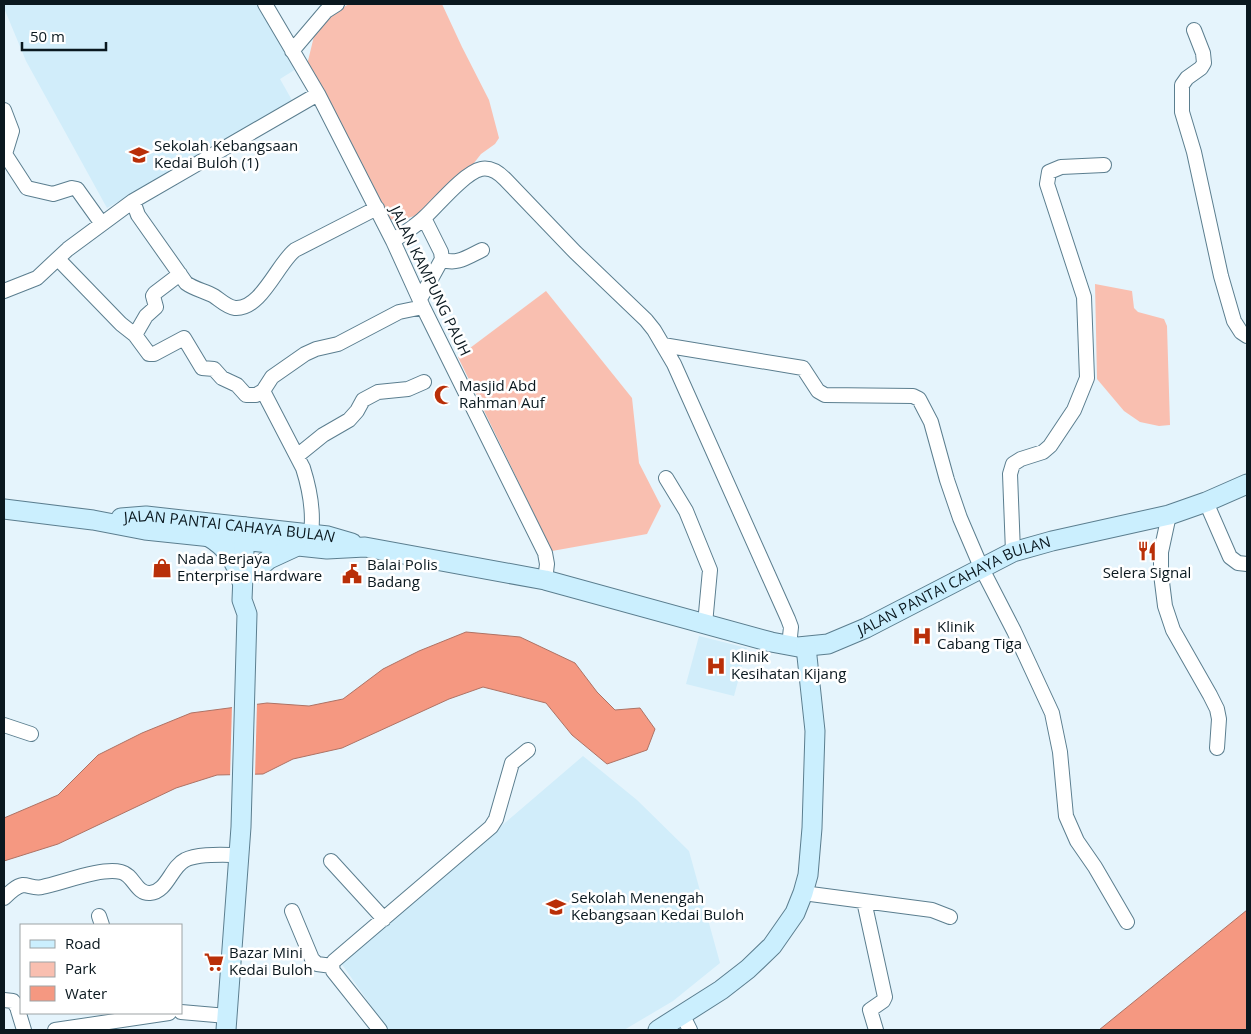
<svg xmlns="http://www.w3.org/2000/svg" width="1251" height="1034" viewBox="0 0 1251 1034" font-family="'Open Sans',sans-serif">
	<rect width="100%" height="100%" fill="#e5f4fc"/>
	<path fill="#d1edfa" d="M4,4h255l37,65 -16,10 13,23 -186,106 -81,-147 -22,-53z
		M699,636l48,12 -13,48 -48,-12z
		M583,756l54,44 52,51 31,112 -47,38 -49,29h-236l-47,-67z"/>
	<path fill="#f9bfb0" d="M349,4h93l20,43 27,53 10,38 -4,6 -14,10 -14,18 -49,43 -14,4 -16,1 -81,-155 8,-33 19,-19z
		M1095,284l37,7 2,17 4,4 26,7 3,7 3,99 -11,1 -19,-4 -16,-11 -27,-32z
		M546,291l86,107 7,65 22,43 -14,28 -95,17 -94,-194z"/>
	<path fill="#f59881" stroke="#ae7264" d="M466,632l54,5 55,26 22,29 18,18 25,-2 15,21 -8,21 -40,14 -35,-29 -26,-32 -63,-16 -34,12 -107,49 -49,11 -30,15 -46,1 -41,13 -118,56 -54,17v-43l54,-23 40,-40 44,-22 49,-20 76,-10 42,3 34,-7 40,-30 36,-18z
		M1247,910v120h-148z"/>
	<path fill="#e5f4fc" d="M257,702l-2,75 -25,1 2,-73z"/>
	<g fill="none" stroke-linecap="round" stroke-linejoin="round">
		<defs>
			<path id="street" d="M265,4l53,90 75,147 30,66 122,246 2,11 -2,16
				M1194,30l9,23 1,10 -3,5 -14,10 -5,7v27l12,40 27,124 13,45 7,11 6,4
				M292,51l34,-40 11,-7
				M4,110l8,21 -7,23 22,34 26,6 19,-6 5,1 25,35
				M133,201l5,14 48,68c8,6 19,8 28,13 6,4 13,11 21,12 26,2 43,-45 60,-58l82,-42
				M393,241c11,-8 23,-15 32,-24 13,-12 39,-44 56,-48 9,-2 18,4 24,10l70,73 71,68 8,10 20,34 114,255 3,8 -2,19
				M58,259l63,65 14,11 14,19h5l30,-16 18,30 12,1 8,9 15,7 9,10h10l7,-4 9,-14 33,-23 11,-5 22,-5 61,-32 24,-5
				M442,259c14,7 27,-3 40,-9
				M4,291l33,-13 31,-29 65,-48 185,-107
				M420,299l22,-40 -1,-7 -17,-34
				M135,335l11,-19 10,-9 -3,-11 2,-3 25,-19
				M663,345l140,23 15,23 7,4 88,1 6,3 12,23 16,58 13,38 21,49 33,64 38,82 8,39 6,64 11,25 18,26 32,55
				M263,391l40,77c7,22 11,43 8,66
				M297,456l26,-21 26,-15 8,-9 6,-11 15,-8 30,-3 16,-7
				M666,478l20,33 24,59 -5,54
				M1206,502l24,55 8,6 9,1
				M1169,515l-8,37v22l4,32 8,24 37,65 7,14 2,10 -2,29
				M1013,552l-3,-78 3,-10 8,-5 22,-7 7,-6 24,-36 13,-32 -3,-81 -37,-113 2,-12 12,-5 43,-2
				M4,725l27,9
				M331,861l53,58
				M803,893l129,17 18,7
				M4,898c5,-5 12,-12 19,-13 6,0 12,4 19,2 20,-4 59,-20 79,-15 13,3 15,22 29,21 17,-1 21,-26 35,-33 13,-7 39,-5 54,-5
				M864,901l21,96 -2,4 -13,9 6,20
				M292,911l20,48 5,5 15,2
				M99,916l3,9
				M332,966l2,-5 157,-134 5,-8 16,-56 16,-13
				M332,966l1,5 47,59
				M4,1000l9,1 4,6 7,23
				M181,1012l46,4
				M683,1016l7,14
				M55,1030l114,-17"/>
			<g id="secondary">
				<path id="s1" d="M4,509l89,11 52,10 182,19 38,-2 180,33 226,62 27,5 30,-3 38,-16 147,-76 39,-11 117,-26 37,-13 41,-18"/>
				<path id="s2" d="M121,518l25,-2 182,20 24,7"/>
				<path d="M209,537c16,9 27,25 32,43"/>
				<path d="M254,571l15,-12 26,-12"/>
				<path d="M226,1030l15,-203 6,-213 -5,-14 3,-73"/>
				<path d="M658,1030l63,-40 27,-21 24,-23 23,-33 8,-20 5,-18 4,-47 3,-97 -9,-84"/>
			</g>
		</defs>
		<use href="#street" stroke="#5b7e8f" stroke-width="16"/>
		<use href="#secondary" stroke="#5b7e8f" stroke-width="21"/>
		<use href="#street" stroke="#fff" stroke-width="14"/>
		<use href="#secondary" stroke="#cbeffe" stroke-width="19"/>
	</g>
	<defs>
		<symbol id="school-bare" viewBox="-9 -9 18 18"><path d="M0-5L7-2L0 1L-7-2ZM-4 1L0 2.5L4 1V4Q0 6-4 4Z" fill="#b92f08" stroke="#fff" stroke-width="2.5" paint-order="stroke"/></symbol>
		<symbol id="mosque-bare" viewBox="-9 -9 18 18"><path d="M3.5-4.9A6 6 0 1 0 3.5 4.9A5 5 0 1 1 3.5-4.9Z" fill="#b92f08" stroke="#fff" stroke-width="2.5" paint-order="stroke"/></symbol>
		<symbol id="restaurant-bare" viewBox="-9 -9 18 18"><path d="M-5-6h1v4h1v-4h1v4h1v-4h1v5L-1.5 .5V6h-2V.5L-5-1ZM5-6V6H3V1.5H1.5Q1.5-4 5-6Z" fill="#b92f08" stroke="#fff" stroke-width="2.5" paint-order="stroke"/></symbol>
		<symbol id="shop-bare" viewBox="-9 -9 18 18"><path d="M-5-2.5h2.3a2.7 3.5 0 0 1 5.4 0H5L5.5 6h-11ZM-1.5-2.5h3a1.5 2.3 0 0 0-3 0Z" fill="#b92f08" stroke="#fff" stroke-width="2.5" paint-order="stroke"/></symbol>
		<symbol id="civic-bare" viewBox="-9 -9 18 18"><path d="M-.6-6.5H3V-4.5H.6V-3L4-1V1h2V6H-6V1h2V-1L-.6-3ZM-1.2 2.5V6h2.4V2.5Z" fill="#b92f08" stroke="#fff" stroke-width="2.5" paint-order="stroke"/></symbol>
		<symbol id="hospital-bare" viewBox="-9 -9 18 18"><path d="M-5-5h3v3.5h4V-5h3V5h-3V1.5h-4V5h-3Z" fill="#b92f08" stroke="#fff" stroke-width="2.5" paint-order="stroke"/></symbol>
		<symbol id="supermarket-bare" viewBox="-9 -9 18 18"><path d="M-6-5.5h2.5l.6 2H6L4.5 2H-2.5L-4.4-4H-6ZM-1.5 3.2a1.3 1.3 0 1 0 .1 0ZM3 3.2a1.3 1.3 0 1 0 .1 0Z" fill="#b92f08" stroke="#fff" stroke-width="2.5" paint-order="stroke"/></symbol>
	</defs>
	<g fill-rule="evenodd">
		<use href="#school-bare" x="125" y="141" width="28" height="28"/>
		<use href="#mosque-bare" x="430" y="381" width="28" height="28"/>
		<use href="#restaurant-bare" x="1133" y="537" width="28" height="28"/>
		<use href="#shop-bare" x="148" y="554" width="28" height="28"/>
		<use href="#civic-bare" x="338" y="560" width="28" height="28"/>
		<use href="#hospital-bare" x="908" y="622" width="28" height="28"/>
		<use href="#hospital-bare" x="702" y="652" width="28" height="28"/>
		<use href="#school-bare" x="542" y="893" width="28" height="28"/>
		<use href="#supermarket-bare" x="200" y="948" width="28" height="28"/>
	</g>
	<g text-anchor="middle" stroke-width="5" stroke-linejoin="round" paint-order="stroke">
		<g font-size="15" fill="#0a181f" stroke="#fff" text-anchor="start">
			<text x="154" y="151">Sekolah Kebangsaan<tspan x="154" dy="17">Kedai Buloh (1)</tspan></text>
			<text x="459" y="391">Masjid Abd<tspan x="459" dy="17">Rahman Auf</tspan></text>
			<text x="177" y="564">Nada Berjaya<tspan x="177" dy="17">Enterprise Hardware</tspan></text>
			<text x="367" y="570">Balai Polis<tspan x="367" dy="17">Badang</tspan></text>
			<text x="1147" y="578" text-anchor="middle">Selera Signal</text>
			<text x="937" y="632">Klinik<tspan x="937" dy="17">Cabang Tiga</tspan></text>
			<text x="731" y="662">Klinik<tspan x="731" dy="17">Kesihatan Kijang</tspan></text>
			<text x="571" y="903">Sekolah Menengah<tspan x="571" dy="17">Kebangsaan Kedai Buloh</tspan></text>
			<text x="229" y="958">Bazar Mini<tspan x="229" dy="17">Kedai Buloh</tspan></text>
		</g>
		<g font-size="15" fill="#0a181f" stroke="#fff">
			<text transform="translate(430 281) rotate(64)" y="5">JALAN KAMPUNG PAUH</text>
			<text dy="5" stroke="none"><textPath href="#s2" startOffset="109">JALAN PANTAI CAHAYA BULAN</textPath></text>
			<text dy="5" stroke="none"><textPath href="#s1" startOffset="978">JALAN PANTAI CAHAYA BULAN</textPath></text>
		</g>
	</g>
	<rect width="1251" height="1034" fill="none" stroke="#0a181f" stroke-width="10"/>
	<rect x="20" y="924" width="162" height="90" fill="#ffffff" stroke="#9da3a5"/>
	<rect x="30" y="940" width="25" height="8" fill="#cbeffe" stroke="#9da3a5"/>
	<text x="65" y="949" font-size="15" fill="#0a181f">Road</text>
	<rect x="30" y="962" width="25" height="15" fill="#f9bfb0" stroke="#9da3a5"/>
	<text x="65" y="974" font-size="15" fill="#0a181f">Park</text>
	<rect x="30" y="986" width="25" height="15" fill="#f59881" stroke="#9da3a5"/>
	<text x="65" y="999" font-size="15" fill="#0a181f">Water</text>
	<path d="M22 42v8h84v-8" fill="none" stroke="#0a181f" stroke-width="2.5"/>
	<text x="30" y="42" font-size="15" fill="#0a181f" stroke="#ffffff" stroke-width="4" paint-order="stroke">50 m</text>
</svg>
